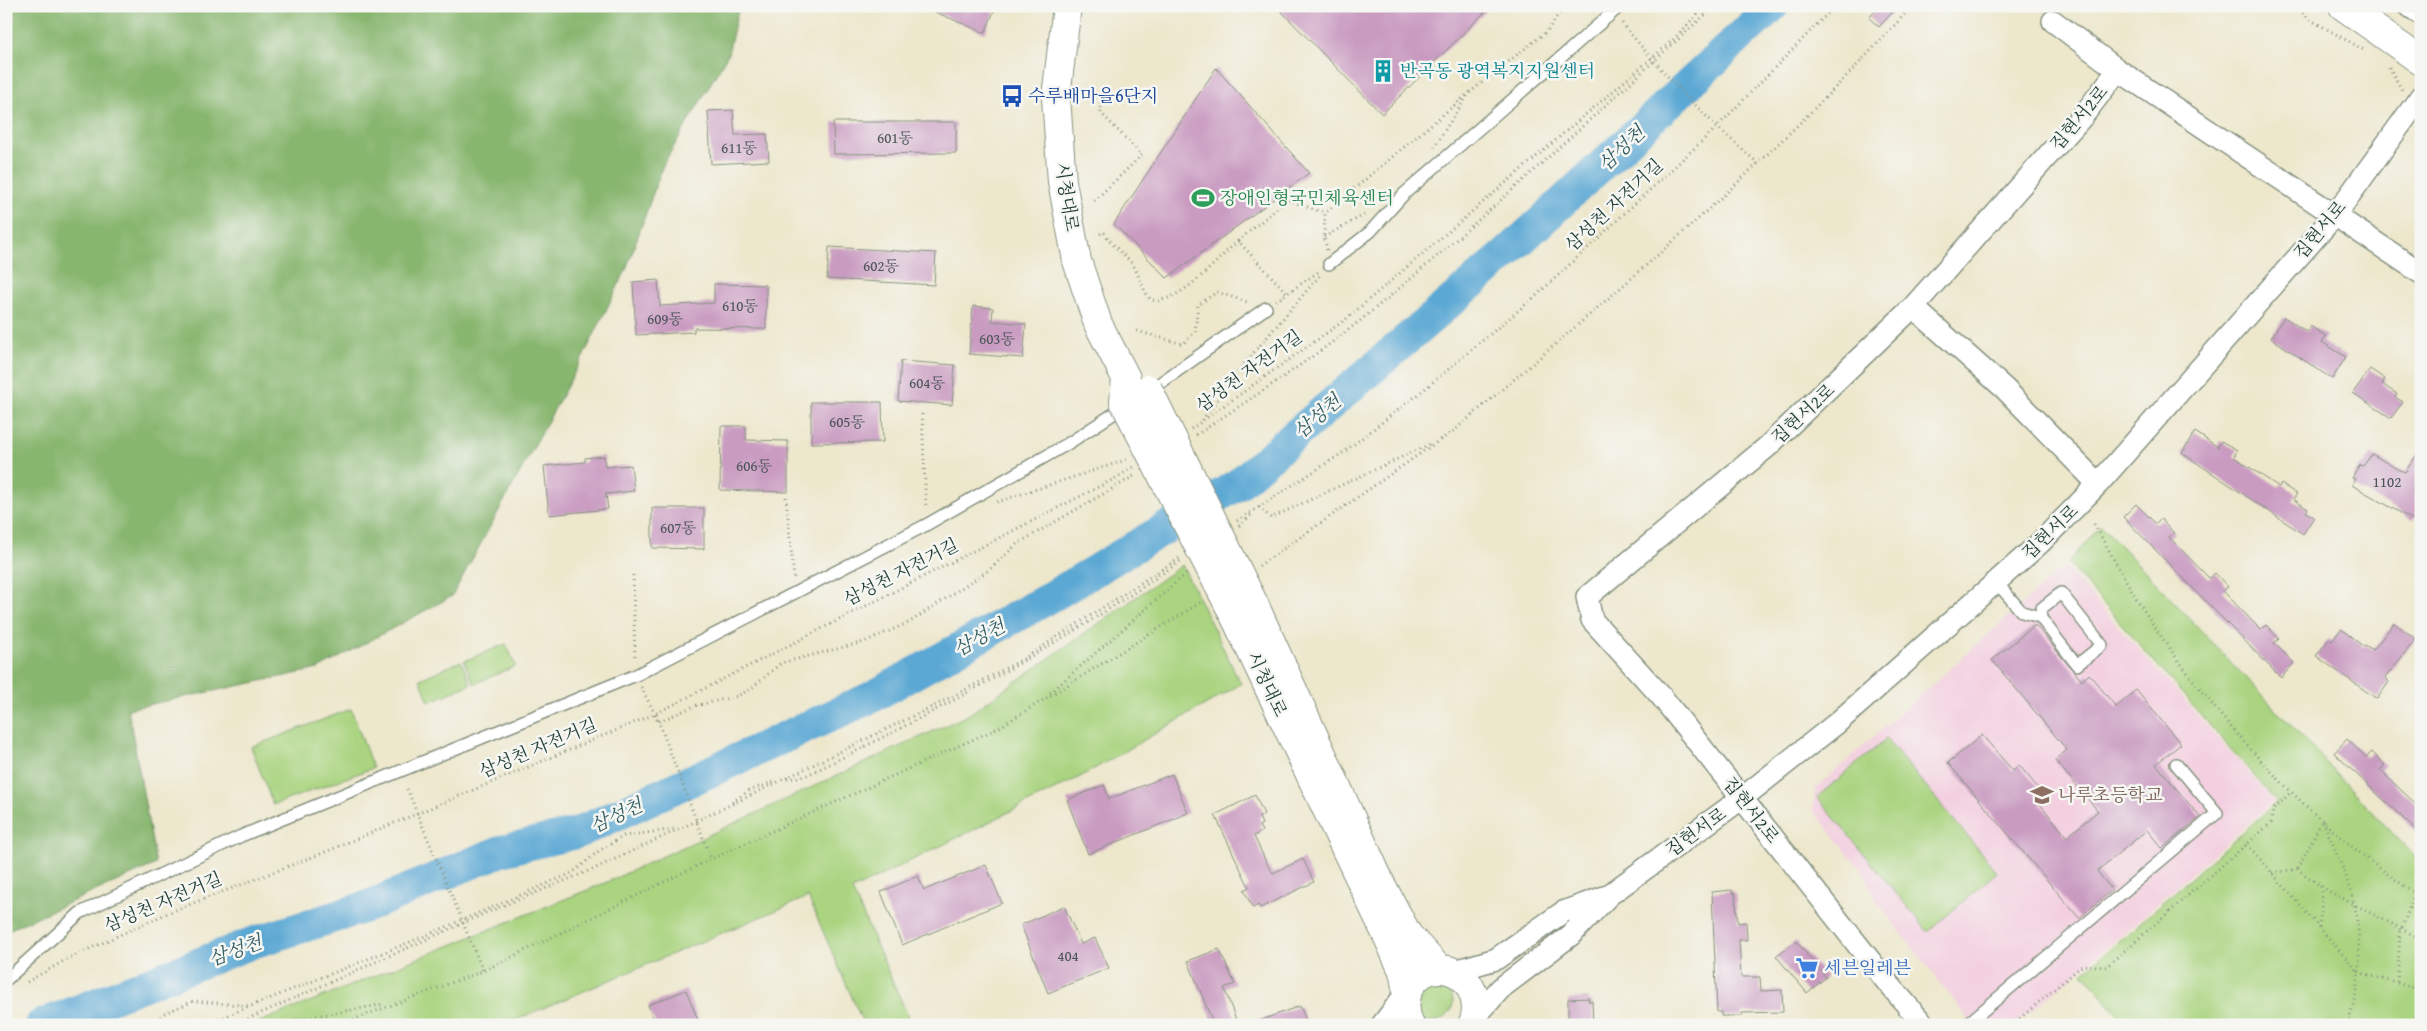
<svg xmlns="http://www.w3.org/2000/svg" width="2427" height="1031" viewBox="0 0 2427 1031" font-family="'Gentium Book Plus','Noto Serif KR',serif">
	<rect width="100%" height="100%" fill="#f6f6f2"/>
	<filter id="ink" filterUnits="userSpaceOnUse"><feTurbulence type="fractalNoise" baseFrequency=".02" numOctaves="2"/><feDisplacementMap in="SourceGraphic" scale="10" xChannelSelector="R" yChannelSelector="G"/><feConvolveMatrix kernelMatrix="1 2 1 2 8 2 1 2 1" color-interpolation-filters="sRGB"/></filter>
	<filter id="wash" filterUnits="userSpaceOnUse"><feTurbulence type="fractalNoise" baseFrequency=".0096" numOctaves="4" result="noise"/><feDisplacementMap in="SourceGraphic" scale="20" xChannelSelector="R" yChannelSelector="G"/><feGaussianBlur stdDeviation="1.12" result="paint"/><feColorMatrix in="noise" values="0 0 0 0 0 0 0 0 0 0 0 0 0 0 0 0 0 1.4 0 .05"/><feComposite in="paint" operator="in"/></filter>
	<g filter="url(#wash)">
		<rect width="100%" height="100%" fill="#ede7cc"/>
		<path fill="#f3cfdf" d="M2065,566l209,235 -166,146 -94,78h-41l-96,-123 -11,-26 -53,-66 2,-21z"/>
		<path fill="#aad480" stroke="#64885a" d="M2101,525l320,338v162h-295l-43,-52 194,-171 -209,-239z
			M1182,565l59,119 -161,93 -228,113 60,135h-48l-56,-128 -305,128h-251l353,-142 363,-168z
			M506,644l10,22 -42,18 -10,-23z
			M461,661l10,23 -42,18 -9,-23z
			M351,709l22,59 -100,37 -22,-58z
			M1886,739l111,133 -69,60 -111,-135z
			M1438,982c31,16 9,49 -20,37v-32z"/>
		<path fill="#87b66e" stroke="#537a51" d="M6,6h733l-11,48 -65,111 -37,105 -43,87 -131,239 -134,73 -190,40 28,155 -150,67z"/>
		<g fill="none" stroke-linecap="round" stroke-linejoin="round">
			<path stroke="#5ba8d4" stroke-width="32" d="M41,1025l211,-82 114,-36 135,-56 76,-18 295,-136 179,-100 186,-112 270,-232 266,-247"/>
		</g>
		<g id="blocks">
			<path fill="#c99bc1" d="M921,6h75l-11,27z
				M1276,6h215l-109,108z
				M1879,6h19l-19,21 -10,-9z
				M1216,68l93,105 -142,105 -53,-54z
				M733,110l2,25 32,-1 2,27 -58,3 -3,-53z
				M833,122h123v31l-122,1z
				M829,247l107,6 -2,32 -107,-6z
				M658,280l2,26 54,-3v-19l52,1v44l-72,-1v4l-58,3 -3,-53z
				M973,306l20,2 -1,13 34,3 -3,34 -54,-4z
				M2284,317l23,15 3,-6 16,10 -4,6 24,15 -14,22 -61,-41z
				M901,361l54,4 -3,40 -54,-4z
				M2370,369l15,10 -3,5 15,10 -2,3 8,5 -12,16 -38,-25z
				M811,402h71l1,40 -72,1z
				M721,426h25v14l42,1v51l-68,-2z
				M2195,432l23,15 3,-6 16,9 -3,7 45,30 2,-3 16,10 -4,5 15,10 -2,3 8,5 -11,17 -121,-81z
				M2421,449v59l-8,12 -61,-35 3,-6 -3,-1 8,-13 3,1 9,-12 25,15 8,3z
				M604,456l1,11 26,-2 3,26 -28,3 2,15 -59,6 -5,-49 41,-4v-4z
				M2136,504l20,20 5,-5 13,14 -5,4 40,41 6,-5 13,14 -5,4 38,39 5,-5 13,14 -5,4 20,20 -13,15 -158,-161z
				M652,508h52v41l-52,-1z
				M2394,623l22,16 -31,39 4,4 -12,17 -61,-43 13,-17 3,2 9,-12 23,18 1,-2 8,5z
				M2035,625l47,56 7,-7 27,33 20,-17 45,54 -25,20 44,53 -38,31 -15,-18 -50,41 15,19 -33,28 -131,-155 34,-28 31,36 6,-6 28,34 -7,5 27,33 31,-26 -43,-51 12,-10 -75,-90z
				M2347,739l19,18 6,-5 13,13 -5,5 41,39v26l-87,-82z
				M1172,774l16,39 -100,41 -21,-54 37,-15 5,14z
				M1255,795l9,19 -5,3 3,7 -3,2 3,5 -8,5 14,30 5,7 30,-14 11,23 -54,26 -2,-3 -5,3 -9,-18 5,-3 -34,-72z
				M986,865l16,38 -100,42 -21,-53 37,-16 6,14z
				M1732,890l1,3h2l3,30 8,-1 1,18h-8l2,37h19l1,14 21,-1 1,22 -41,1v3h-21v-4h-4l-5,-120z
				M1064,906l17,38 14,-6 14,30 -61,25 -27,-68z
				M1796,941l30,36 -19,16 -31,-37z
				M1219,949l16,35 -11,4 14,37h-24l-26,-64z
				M686,990l14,35h-44l-8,-20z
				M1589,998l-1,3h4l1,24h-25v-26z
				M1300,1006l8,19h-55v-2z"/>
		</g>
	</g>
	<g filter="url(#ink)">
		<use href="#blocks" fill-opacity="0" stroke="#869280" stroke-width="1"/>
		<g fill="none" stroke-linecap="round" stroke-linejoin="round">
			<defs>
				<path id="service" d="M2400,6l21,14
					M1329,264l41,-32 34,-38 216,-188
					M1149,391l117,-83
					M1997,583l25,29 18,5 37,48 25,-20 -41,-52 -19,15 -2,9
					M6,980l74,-67 161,-77 395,-161 290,-150 143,-82 58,-38
					M1966,1025l251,-212 -41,-49"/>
				<path id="minor" d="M2053,21l65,49 303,203
					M1913,307l92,82 93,95
					M1451,972l45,-13 67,-47 41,-15
					M1476,1016l25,-28 70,-53 38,-40 132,-96 96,-76 203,-180 58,-59 238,-270 85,-118
					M1382,1025l25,-33
					M1924,1025l-37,-43 -226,-286 -69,-76 -5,-23 180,-150 146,-140 169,-190 36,-47"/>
				<path id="tertiary" d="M1067,6l-11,91 6,85 15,79 21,63 28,54 -2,24
					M2343,6l78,55
					M1254,604l127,280 27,51 31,34
					M1233,613l157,329 13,29 4,21
					M1410,1025c-11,-23 -1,-54 28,-56 29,-2 46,33 34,56"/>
			</defs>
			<use href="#service" stroke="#869280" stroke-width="14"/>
			<use href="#minor" stroke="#869280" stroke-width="24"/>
			<use href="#tertiary" stroke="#869280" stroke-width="30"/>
			<path stroke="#869280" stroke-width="3" stroke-dasharray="1 4" stroke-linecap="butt" d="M2295,6l14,13 55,31
				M1622,23c42,52 86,98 137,141
				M2389,67l13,23
				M1086,98l14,-2 1,17 41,42 -49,47
				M1434,147l35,-54 78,-62 18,-25
				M1100,234l4,-2c9,16 19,20 29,33 7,11 8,23 18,35 29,5 66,-41 87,-59l49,52
				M1324,237l40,-22
				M1238,241l49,-41 38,13
				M1327,250l-3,-13 1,-24 144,-120
				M1276,301l42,-29
				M1137,331l46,13 12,-12 3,-27 19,-13 33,11
				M922,414l4,94
				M1202,420l42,-56 77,-90
				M1191,429l154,-109 328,-280 32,-34
				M1196,435c60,-40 120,-78 176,-124 118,-97 229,-203 343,-305
				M1440,440l11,-7c160,-136 320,-270 461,-427
				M786,497l8,81
				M997,502l132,-43
				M1259,507l12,11 161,-75
				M1237,521l107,-69 77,-60 116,-97 179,-167 119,-122
				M2094,524c20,35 39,71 62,105 71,103 159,199 265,268
				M1239,526l14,-13
				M1259,566l182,-127
				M633,575l2,84
				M641,687l14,27
				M1050,693l138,-121
				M655,714l3,8 36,-16 44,-10 14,-8 29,-25 83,-21 46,-20 79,-52 28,-26 119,-69
				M658,720l53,139
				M787,779l18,-3c132,-64 257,-132 377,-216
				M732,802l18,-12 26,-9
				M2323,821c9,23 21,47 28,71 12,42 11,92 -4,133
				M2247,844l111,128 63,18
				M2298,868l24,-47
				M2272,873l25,-4 31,22 93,48
				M2319,927l3,-26 -1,-15
				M27,982l42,-24 99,-45 155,-60 332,-139 463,-237 15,-10
				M2397,982l3,-49 15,-40
				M148,1025l17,-12 29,-12 57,5 169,-68 152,-65 27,-22 25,-15 51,-7
				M205,1025l43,-18
				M234,1025l254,-113 108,-44 147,-69 197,-96 83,-44 158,-102
				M267,1025l118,-21
				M339,1025l144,-54 228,-112 287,-131 205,-127
				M2012,1025l71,-60 23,2 165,-144 2,-13 18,-18
				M2419,1025l2,-2"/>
			<use href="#service" stroke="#fff" stroke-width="11"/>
			<use href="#minor" stroke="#fff" stroke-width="21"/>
			<use href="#tertiary" stroke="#fff" stroke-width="28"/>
			<defs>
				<path id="tertiary-bridge" d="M1148,389l106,215
					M1124,402l109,211"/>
			</defs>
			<use href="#tertiary-bridge" stroke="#869280" stroke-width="30" stroke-linecap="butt"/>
			<path stroke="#869280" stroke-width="3" stroke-dasharray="1 4" stroke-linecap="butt" d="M407,789l76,182"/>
			<use href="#tertiary-bridge" stroke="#fff" stroke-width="28"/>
		</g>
	</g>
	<defs>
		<symbol id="building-bare" viewBox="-9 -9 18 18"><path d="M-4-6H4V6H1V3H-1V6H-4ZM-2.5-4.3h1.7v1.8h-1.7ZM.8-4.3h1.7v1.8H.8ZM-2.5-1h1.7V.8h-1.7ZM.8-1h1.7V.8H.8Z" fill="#0f9aa8" stroke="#f6f6f2" stroke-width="2.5" paint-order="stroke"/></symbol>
		<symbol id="bus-bare" viewBox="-9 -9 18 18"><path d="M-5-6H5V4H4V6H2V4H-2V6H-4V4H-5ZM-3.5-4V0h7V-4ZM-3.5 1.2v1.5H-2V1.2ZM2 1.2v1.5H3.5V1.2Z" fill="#1a4fb4" stroke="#f6f6f2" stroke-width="2.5" paint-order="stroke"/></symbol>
		<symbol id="stadium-bare" viewBox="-9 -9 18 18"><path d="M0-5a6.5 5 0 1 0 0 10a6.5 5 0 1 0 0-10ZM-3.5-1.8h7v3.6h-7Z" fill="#2e9e5b" stroke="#f6f6f2" stroke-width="2.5" paint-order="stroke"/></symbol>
		<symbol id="school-bare" viewBox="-9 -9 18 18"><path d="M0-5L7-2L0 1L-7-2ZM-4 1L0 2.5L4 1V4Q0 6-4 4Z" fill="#8d6e63" stroke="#f6f6f2" stroke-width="2.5" paint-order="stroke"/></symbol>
		<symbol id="supermarket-bare" viewBox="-9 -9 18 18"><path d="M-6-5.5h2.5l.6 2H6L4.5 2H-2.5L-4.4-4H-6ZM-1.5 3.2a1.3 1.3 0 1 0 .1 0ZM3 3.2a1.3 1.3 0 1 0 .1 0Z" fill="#3f7fe0" stroke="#f6f6f2" stroke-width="2.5" paint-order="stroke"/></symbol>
	</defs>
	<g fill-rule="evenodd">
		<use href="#building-bare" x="1367" y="55" width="32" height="32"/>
		<use href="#bus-bare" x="996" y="80" width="32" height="32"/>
		<use href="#stadium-bare" x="1187" y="182" width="32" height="32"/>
		<use href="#school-bare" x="2026" y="779" width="32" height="32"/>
		<use href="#supermarket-bare" x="1791" y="952" width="32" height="32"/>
	</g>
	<g text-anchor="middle" stroke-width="5" stroke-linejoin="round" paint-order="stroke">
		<g font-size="15" fill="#4a5457">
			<text x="895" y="143">601동</text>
			<text x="739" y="153">611동</text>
			<text x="881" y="271">602동</text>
			<text x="740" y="311">610동</text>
			<text x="665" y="324">609동</text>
			<text x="997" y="344">603동</text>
			<text x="927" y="388">604동</text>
			<text x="847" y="427">605동</text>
			<text x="754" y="471">606동</text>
			<text x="2387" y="487">1102</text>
			<text x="678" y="533">607동</text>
			<text x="1068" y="961">404</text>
		</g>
		<g font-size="18" fill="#0d838f" stroke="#f6f6f2" text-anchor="start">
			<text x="1400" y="77">반곡동 광역복지지원센터</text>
		</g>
		<g font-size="18" fill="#164399" stroke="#f6f6f2" text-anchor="start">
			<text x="1028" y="102">수루배마을6단지</text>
		</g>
		<g font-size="18" fill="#1f3d34" stroke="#f6f6f2">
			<text transform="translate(2079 118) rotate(-50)" y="6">집현서2로</text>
			<text transform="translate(1067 197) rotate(81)" y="6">시청대로</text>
			<text transform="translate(1614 205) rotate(-43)" y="6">삼성천 자전거길</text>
			<text transform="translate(2320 230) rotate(-50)" y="6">집현서로</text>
			<text transform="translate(1249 371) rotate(-36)" y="6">삼성천 자전거길</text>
			<text transform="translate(1803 414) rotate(-43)" y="6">집현서2로</text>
			<text transform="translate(2050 532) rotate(-44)" y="6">집현서로</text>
			<text transform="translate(901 572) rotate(-27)" y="6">삼성천 자전거길</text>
			<text transform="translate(1267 684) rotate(65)" y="6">시청대로</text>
			<text transform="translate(538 748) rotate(-23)" y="6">삼성천 자전거길</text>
			<text transform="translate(1751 810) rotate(52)" y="6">집현서2로</text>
			<text transform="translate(1696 832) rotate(-36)" y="6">집현서로</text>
			<text transform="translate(163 902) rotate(-23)" y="6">삼성천 자전거길</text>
		</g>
		<g font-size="18" fill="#27864d" stroke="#f6f6f2" text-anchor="start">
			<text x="1220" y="204">장애인형국민체육센터</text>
		</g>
		<g font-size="18" fill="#785e54" stroke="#f6f6f2" text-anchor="start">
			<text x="2058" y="801">나루초등학교</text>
		</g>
		<g font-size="18" fill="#366cbe" stroke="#f6f6f2" text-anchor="start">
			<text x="1824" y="974">세븐일레븐</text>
		</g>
		<g font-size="19" font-style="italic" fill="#315d64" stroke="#f6f6f2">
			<text transform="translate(1621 148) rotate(-43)" y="7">삼성천</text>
			<text transform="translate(1317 416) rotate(-41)" y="7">삼성천</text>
			<text transform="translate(979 637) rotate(-29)" y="7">삼성천</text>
			<text transform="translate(616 815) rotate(-25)" y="7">삼성천</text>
			<text transform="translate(235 950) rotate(-20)" y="7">삼성천</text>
		</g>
	</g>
	<rect width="2427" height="1031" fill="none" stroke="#f6f6f2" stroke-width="25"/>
</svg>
